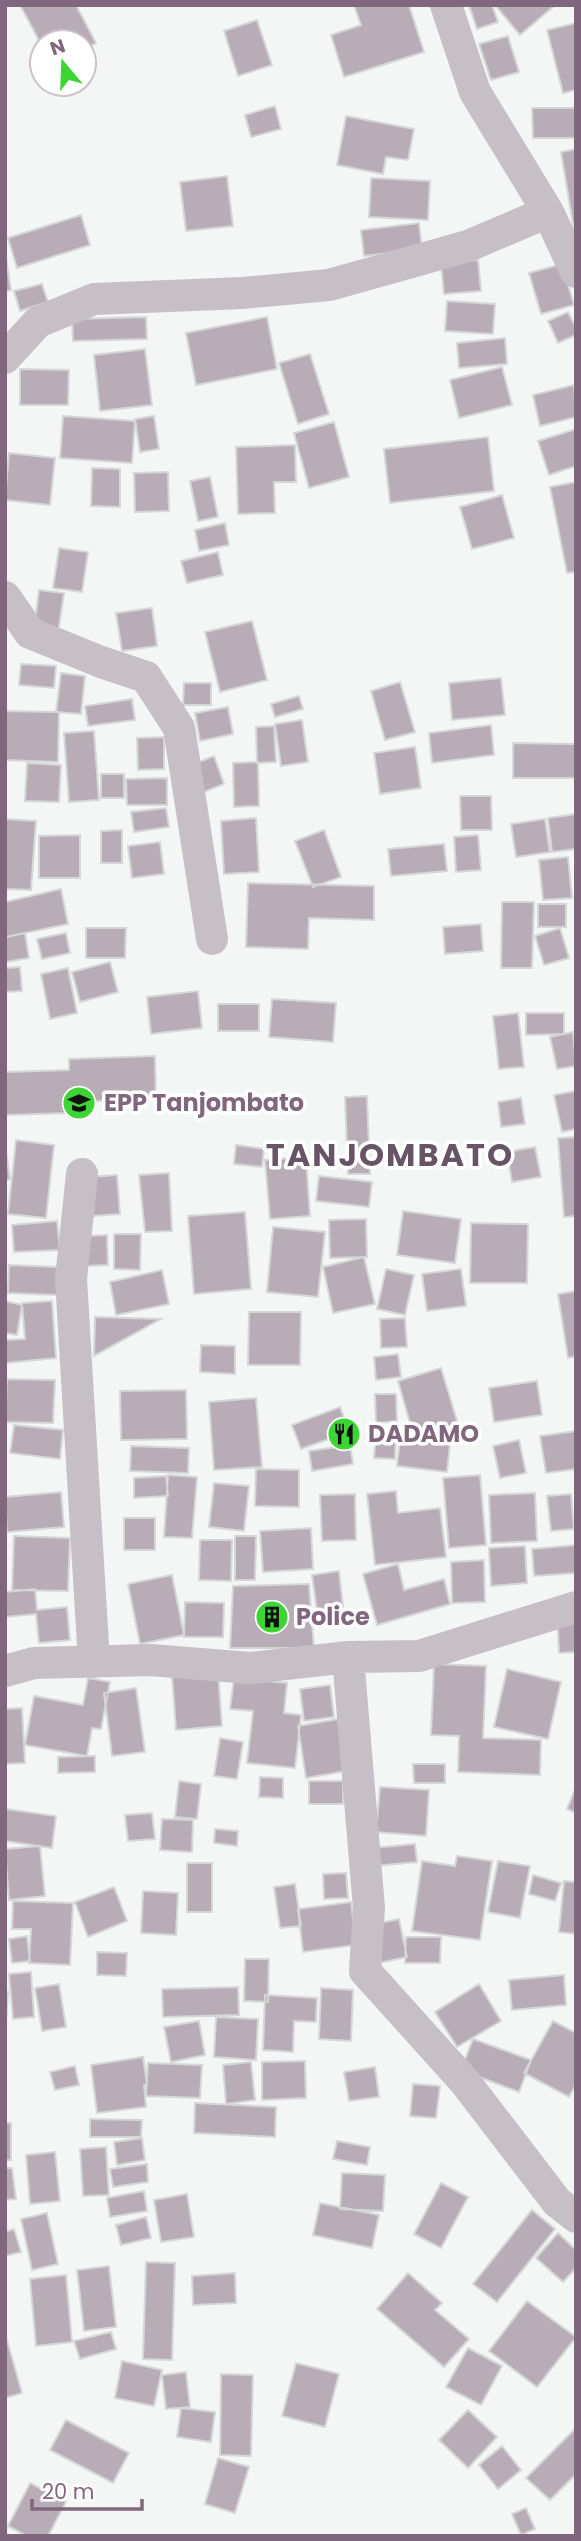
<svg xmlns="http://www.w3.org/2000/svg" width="581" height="2541" viewBox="0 0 581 2541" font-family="Poppins,sans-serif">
	<rect width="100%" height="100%" fill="#f3f6f5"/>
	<path fill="#b8adb7" stroke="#d5d7d7" stroke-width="2" d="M20,5h56l20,38 -12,6v-7h-42v4z
		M354,5h55l15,47 -80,25 -13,-42 30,-10z
		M469,5h23l6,17 -21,7z
		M495,5h59v1l-34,29z
		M257,20l15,45 -34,11 -14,-45z
		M576,23v67l-13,3 -16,-63z
		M508,36l11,36 -28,8 -12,-36z
		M275,106l6,23 -30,8 -6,-22z
		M532,108h44v30h-43z
		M346,116l68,13 -6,31 -22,-3 -3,17 -46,-9z
		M576,149v81h-2l-13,-78z
		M227,176l6,50 -47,5 -6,-49z
		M371,178l59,3 -2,39 -59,-3z
		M81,215l9,30 -73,23 -9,-30z
		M419,223l3,26 -58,7 -3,-26z
		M5,252l6,38 -6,1z
		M478,260l3,31 -37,3 -3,-30z
		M562,264l12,41 -33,9 -12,-41z
		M42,284l6,18 -28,9 -6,-20z
		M447,301l48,3 -2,30 -48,-3z
		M568,312l8,16v7l-18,8 -10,-22z
		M146,317l1,22 -74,2 -1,-22z
		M267,317l10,52 -81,16 -10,-52z
		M505,338l2,26 -48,4 -2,-25z
		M145,349l7,56 -52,6 -6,-56z
		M310,354l19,60 -31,10 -19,-61z
		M502,367l10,38 -53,13 -9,-38z
		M20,369l49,1 -1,35h-48z
		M574,385l2,32 -36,9 -7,-31z
		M63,416l72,5 -3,42 -72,-5z
		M154,416l5,33 -19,3 -5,-33z
		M334,422l15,55 -40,11 -15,-55z
		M576,429v37l-27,9 -11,-34z
		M488,437l6,54 -104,12 -6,-54z
		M295,445l1,37h-22l1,31 -37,1 -2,-67z
		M9,453l46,5 -5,47 -45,-5z
		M92,468l28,1v38l-29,-1z
		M168,472l1,39 -34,1 -1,-39z
		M210,477l8,40 -20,4 -8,-40z
		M576,482v90l-9,1 -17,-86z
		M502,495l12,43 -42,11 -12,-42z
		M225,523l4,22 -30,6 -4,-21z
		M59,548l29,4 -6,40 -29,-4z
		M218,552l5,23 -36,8 -6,-22z
		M39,590l25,3 -6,40 -24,-3z
		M152,608l5,38 -35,5 -6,-38z
		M252,621l15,59 -47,12 -15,-60z
		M21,664l35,2 -2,22 -35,-3z
		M61,673l24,3 -4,38 -25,-2z
		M501,678l4,37 -53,5 -3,-37z
		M400,682l15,50 -30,8 -14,-49z
		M184,683h27v22h-28z
		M299,696l4,13 -28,8 -4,-13z
		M132,699l3,21 -47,6 -3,-20z
		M228,707l5,27 -33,7 -5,-28z
		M5,711l54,1 -1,50 -53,-2z
		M302,720l6,42 -27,4 -6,-42z
		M491,725l3,30 -62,8 -3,-30z
		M274,726l2,36 -19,1 -1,-36z
		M94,731l5,69 -30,2 -5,-69z
		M164,737v32l-26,1 -1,-32z
		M513,743l63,1v34h-63z
		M415,747l6,41 -41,6 -6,-41z
		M214,756l10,28 -20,8 -10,-28z
		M258,762l1,44 -25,1 -1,-44z
		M27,763l34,2 -2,37 -34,-1z
		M101,774h23v24h-23z
		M167,778v27h-40l-1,-26z
		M460,796h31l1,34h-31z
		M166,808l3,19 -35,5 -3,-20z
		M576,814v35l-24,3 -4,-34z
		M256,818l3,54 -35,2 -3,-53z
		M5,819l31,2 -5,69 -26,-1z
		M545,819l5,33 -34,5 -5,-33z
		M122,830v33h-21v-32z
		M324,830l17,47 -28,10 -18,-46z
		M80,835v43h-41v-42z
		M478,835l3,35 -25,2 -2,-35z
		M160,842l4,32 -32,4 -4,-32z
		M444,844l3,27 -56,5 -3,-27z
		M568,857l4,41 -29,2 -4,-40z
		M248,883l126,3v34l-65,-2 -1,31 -62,-2z
		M61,889l7,35 -62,13 -1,-35z
		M502,902h32l-2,66h-31z
		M538,904h28v23h-28z
		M481,924l2,27 -38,3 -2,-27z
		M86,928h40l-1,30h-39z
		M560,928l9,30 -25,7 -9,-29z
		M25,933l4,25 -24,4v-25z
		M66,933l4,20 -28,6 -5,-20z
		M110,962l8,30 -38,10 -8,-30z
		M20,967l2,24 -17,1v-24z
		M68,968l9,45 -27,6 -9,-45z
		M198,991l4,37 -51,6 -4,-37z
		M272,999l64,4 -3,39 -64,-5z
		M218,1004h41v27h-41z
		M518,1013l6,54 -25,2 -6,-53z
		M526,1013h38v21l-38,1z
		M573,1032l3,34 -19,3 -7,-32z
		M155,1056l1,43 -86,3v11l-65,2v-43l64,-2v-11z
		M576,1091v38l-14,3 -8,-37z
		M367,1096l3,78h-22l-3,-77z
		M213,1097l1,12 -35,5 -1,-12z
		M521,1098l4,26 -24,3 -3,-25z
		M576,1137v79l-12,1 -6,-79z
		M16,1140l38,5 -8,73 -38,-4z
		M5,1145l5,34 -5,1z
		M236,1145l28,4 -2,18 -28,-3z
		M535,1147l6,30 -29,5 -5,-30z
		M306,1157l4,59 -40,3 -5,-59z
		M169,1173l3,58 -27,1 -6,-57z
		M117,1175l3,39 -28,2 -3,-39z
		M319,1176l53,6 -3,25 -53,-6z
		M403,1211l58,8 -6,44 -58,-8z
		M245,1212l6,77 -57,5 -6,-78z
		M366,1219l1,38 -37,1 -1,-38z
		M57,1221l3,29 -46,2 -2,-27z
		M471,1223l57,1 -1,59h-57z
		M273,1227l52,5 -7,65 -51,-5z
		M114,1234h27l-1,36 -26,-1z
		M107,1235l1,30 -24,1 -1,-30z
		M364,1257l11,47 -42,9 -10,-46z
		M9,1265l49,2 -1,28 -49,-2z
		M386,1269l28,6 -9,40 -28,-6z
		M461,1269l5,37 -39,5 -5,-37z
		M162,1270l7,34 -53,11 -6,-33z
		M576,1291v65l-8,2 -10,-64z
		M5,1301l17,4 -5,30 -12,-2z
		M52,1301l4,57 -51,5v-23l20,-1 -3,-36z
		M249,1312h52l-1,53h-52z
		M95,1317l66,2 -67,37z
		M405,1318l2,29 -26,1 -1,-29z
		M201,1345l34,1v28l-35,-2z
		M398,1354l3,23 -25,3 -2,-23z
		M441,1368l17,56 -44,13 -16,-56z
		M7,1379l48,1 -2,43 -48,-1z
		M537,1381l5,34 -48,7 -5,-34z
		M186,1390l1,49 -66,1 -1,-49z
		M375,1394h21l1,27 -21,2z
		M256,1398l6,69 -48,3 -5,-68z
		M340,1407l9,25 -48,17 -9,-24z
		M14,1425l49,5 -3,29 -50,-6z
		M576,1431v38l-30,4 -6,-37z
		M376,1433l20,1 -1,25 -21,-1z
		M400,1438l50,6 -3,28 -50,-6z
		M519,1440l7,33 -26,5 -7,-32z
		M350,1445l3,19 -41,7 -3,-20z
		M131,1446l58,2 -1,25 -58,-2z
		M256,1469l43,1v37l-44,-1z
		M168,1475l29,2 -5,61 -28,-1z
		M480,1475l6,70 -37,3 -6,-70z
		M166,1476l2,20 -34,2v-20z
		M214,1483l35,3 -5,45 -35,-4z
		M396,1491l2,22 42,-5 6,49 -71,8 -8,-71z
		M61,1492l3,35 -57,5 -2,-35z
		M535,1493l2,48 -46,2 -2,-48z
		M355,1494l1,46 -34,1 -2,-46z
		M571,1494l3,35 -23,2 -4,-35z
		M124,1518h31v32h-31z
		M311,1528l2,41 -50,3 -3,-41z
		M14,1536l56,2 -2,53 -56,-1z
		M235,1536h21l-1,44h-20z
		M200,1540h32l-1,41 -32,-1z
		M576,1545v28l-42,3 -2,-27z
		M525,1546l2,37 -36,3 -2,-38z
		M484,1560l1,42 -33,1 -1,-41z
		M398,1564l6,26 40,-11 6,25 -73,21 -14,-51z
		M339,1571l4,36 -26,4 -5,-36z
		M172,1575l12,60 -44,9 -12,-60z
		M309,1584l5,64h-84l3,-62z
		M35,1589l2,21 30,-3 3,33 -31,3 -3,-29 -31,3v-25z
		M185,1602l39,1 -1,34h-39z
		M557,1610h19v42l-17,1z
		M434,1664l52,2 -3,72 58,2 -1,35 -82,-3 1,-36 -28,-1z
		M507,1669l54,13 -13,57 -54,-12z
		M218,1672l4,54 -46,4 -4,-55z
		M88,1678l22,4 -9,47 -9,-1 -5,28 -62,-11 9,-49 49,9z
		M234,1678l53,5 -3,30 17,2 -6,53 -48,-5 6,-52 -23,-2z
		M330,1685l4,32 -30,4 -4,-32z
		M136,1688l9,64 -33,4 -8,-63z
		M22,1708l3,55 -20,1v-55z
		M338,1719l8,52 -40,7 -8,-52z
		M220,1738l23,4 -6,37 -23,-3z
		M95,1756v16l-37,1v-16z
		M413,1764h32v19h-31z
		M260,1777l23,1v20l-24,-1z
		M179,1781l22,3 -4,35 -22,-2z
		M309,1781h34v23h-34z
		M380,1787l49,3 -3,46 -50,-4z
		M576,1787v26l-9,-4z
		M6,1809l50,7 -4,32 -47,-7z
		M152,1813l3,26 -27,2 -3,-26z
		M162,1819l31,1 -1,32 -32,-2z
		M215,1829l23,2 -1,15 -23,-3z
		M415,1844l2,18 -43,4 -2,-18z
		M40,1846l5,50 -36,4 -4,-51z
		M457,1856l35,5 -12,79 -68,-9 10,-70 33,5z
		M498,1861l32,5 -10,52 -32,-6z
		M187,1863h25v49h-25z
		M346,1873l2,25 -24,1 -1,-25z
		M533,1875l28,8 -6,18 -26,-7z
		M564,1881l12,1v52l-17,-2z
		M295,1884l6,42 -21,2 -6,-41z
		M114,1887l13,34 -39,16 -13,-35z
		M143,1891l35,2 -2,42 -35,-2z
		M13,1901l60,2 -3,62 -41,-2 2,-34h-19z
		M351,1902l5,43 -53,7 -5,-43z
		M399,1919l8,38 -28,6 -8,-38z
		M27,1936l3,25 -18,2 -3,-24z
		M406,1937h35l-1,26h-35z
		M97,1952l30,1 -1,23 -29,-1z
		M245,1959h24l-1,43 -24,-1z
		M31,1972l3,45 -21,2 -4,-45z
		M564,1975l2,30 -54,5 -3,-30z
		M59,1984l7,43 -24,4 -7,-43z
		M479,1984l22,37 -44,26 -22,-35z
		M238,1987l1,28 -76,2 -1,-28z
		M321,1988l32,2 -2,51 -32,-2z
		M5,1992h3l-3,45z
		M265,1995l52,3 -1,24 -22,-1 -1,31 -30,-2z
		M216,2017l42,2 -2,41 -42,-3z
		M199,2021l6,34 -34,7 -7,-35z
		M553,2021l23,12v51l-7,13 -45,-24z
		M473,2039l58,21 -12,32 -58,-22z
		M143,2057l4,27 -3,1 2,22 -49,6 -6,-48z
		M305,2061l1,37 -44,2v-38z
		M251,2062l4,38 -29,4 -3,-39z
		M148,2063l54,2 -2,33 -54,-2z
		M75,2066l4,19 -24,5 -5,-18z
		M375,2067l4,30 -30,4 -5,-29z
		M413,2084l27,2 -4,32 -26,-2z
		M195,2103l81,4 -1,30 -81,-4z
		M90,2119l52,1 -1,17h-51z
		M5,2123h6v37h-6z
		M142,2138l3,22 -28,5 -3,-23z
		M337,2141l33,6 -3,18 -34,-6z
		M106,2147l3,48 -26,1 -3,-47z
		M55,2152l5,49 -30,3 -4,-49z
		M147,2164l1,18 -35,5 -3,-18z
		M5,2168h7l4,31 -11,1z
		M342,2173l43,2 -2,36 -43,-2z
		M441,2183l27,14 -27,51 -27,-14z
		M144,2191l3,20 -37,6 -3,-19z
		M187,2194l7,43 -33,5 -7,-42z
		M320,2203l59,12 -7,33 -59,-13z
		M532,2210l23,19 -58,73 -24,-18z
		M47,2213l11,51 -26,6 -11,-51z
		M146,2217l5,21 -30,7 -5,-20z
		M14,2229l7,23 -16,4v-24z
		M558,2233l18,17v18l-13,14 -27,-24z
		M146,2262l29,1 -3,97 -29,-1z
		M109,2266l7,61 -32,4 -7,-61z
		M235,2273l1,30 -43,2 -1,-29z
		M408,2273l34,30 -7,7 34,29 -25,28 -67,-58z
		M66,2275l6,67 -36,4 -6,-67z
		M527,2301l49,36 -39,50 -48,-36z
		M111,2332l5,17 -36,10 -6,-18z
		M7,2340l15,53 -17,5v-57z
		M468,2348l34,18 -21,39 -35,-18z
		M122,2361l40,9 -8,36 -39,-8z
		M296,2363l43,11 -14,53 -43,-11z
		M186,2372l4,35 -24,2 -4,-34z
		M221,2374l32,1 -2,81 -31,-1z
		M181,2408l34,4 -4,30 -34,-5z
		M468,2410l29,27 -29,31 -29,-28z
		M66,2420l63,33 -16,30 -63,-33z
		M576,2428v46l-26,26 -24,-22z
		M502,2446l19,24 -23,19 -19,-24z
		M218,2458l31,9 -14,46 -30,-9z
		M30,2483l36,19 -18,34h-21l-19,-10z
		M526,2508l9,21 -14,6 -9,-21z"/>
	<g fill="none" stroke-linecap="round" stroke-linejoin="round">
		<path stroke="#c6bfc5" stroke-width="32" d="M446,5l29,87 73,120 28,60
			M5,358l33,-36 56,-23 149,-6 86,-8 139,-39 80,-34
			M5,597l25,36 71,29 45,15 33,51 33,211
			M82,1174l-11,105 23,383
			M348,1657l21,251 -4,63 100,111 92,120 19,15
			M5,1671l29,-8 117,-3 99,8 98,-11 71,-1 157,-49"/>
	</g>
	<defs>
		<symbol id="school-disc" viewBox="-11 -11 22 22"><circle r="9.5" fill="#3dd533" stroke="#fff"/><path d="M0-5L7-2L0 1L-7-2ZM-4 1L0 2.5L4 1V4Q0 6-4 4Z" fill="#111"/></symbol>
		<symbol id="restaurant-disc" viewBox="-11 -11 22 22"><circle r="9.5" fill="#3dd533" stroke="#fff"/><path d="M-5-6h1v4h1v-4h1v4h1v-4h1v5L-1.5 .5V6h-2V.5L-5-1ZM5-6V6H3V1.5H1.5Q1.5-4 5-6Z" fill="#111"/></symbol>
		<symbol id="building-disc" viewBox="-11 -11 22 22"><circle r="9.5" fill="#3dd533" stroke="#fff"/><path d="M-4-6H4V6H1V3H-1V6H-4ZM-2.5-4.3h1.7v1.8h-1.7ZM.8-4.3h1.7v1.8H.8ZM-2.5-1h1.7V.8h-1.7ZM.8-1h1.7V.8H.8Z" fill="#111"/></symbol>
	</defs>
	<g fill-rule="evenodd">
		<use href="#school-disc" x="60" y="1084" width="38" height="38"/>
		<use href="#restaurant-disc" x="325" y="1415" width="38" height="38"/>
		<use href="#building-disc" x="253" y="1598" width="38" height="38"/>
	</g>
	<g text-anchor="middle" stroke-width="7" stroke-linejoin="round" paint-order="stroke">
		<g font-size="24" font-weight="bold" fill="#81677d" stroke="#fff" text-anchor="start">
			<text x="104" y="1111">EPP Tanjombato</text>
			<text x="368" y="1442">DADAMO</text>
			<text x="296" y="1625">Police</text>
		</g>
		<g font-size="32" font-weight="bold" letter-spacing="2" fill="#675464" stroke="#fff">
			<text x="390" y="1166">TANJOMBATO</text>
		</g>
	</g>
	<rect width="581" height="2541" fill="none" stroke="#81677d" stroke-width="14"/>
	<g transform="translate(63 63) rotate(341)"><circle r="33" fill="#ffffff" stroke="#cdc2cb" stroke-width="2"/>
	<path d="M0-5L12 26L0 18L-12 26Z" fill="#3dd533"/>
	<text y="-10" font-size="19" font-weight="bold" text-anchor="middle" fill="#81677d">N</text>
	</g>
	<path d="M32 2499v10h110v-10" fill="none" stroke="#81677d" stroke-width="3.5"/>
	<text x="42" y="2499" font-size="21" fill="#81677d" stroke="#ffffff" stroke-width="5" paint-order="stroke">20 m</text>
</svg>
